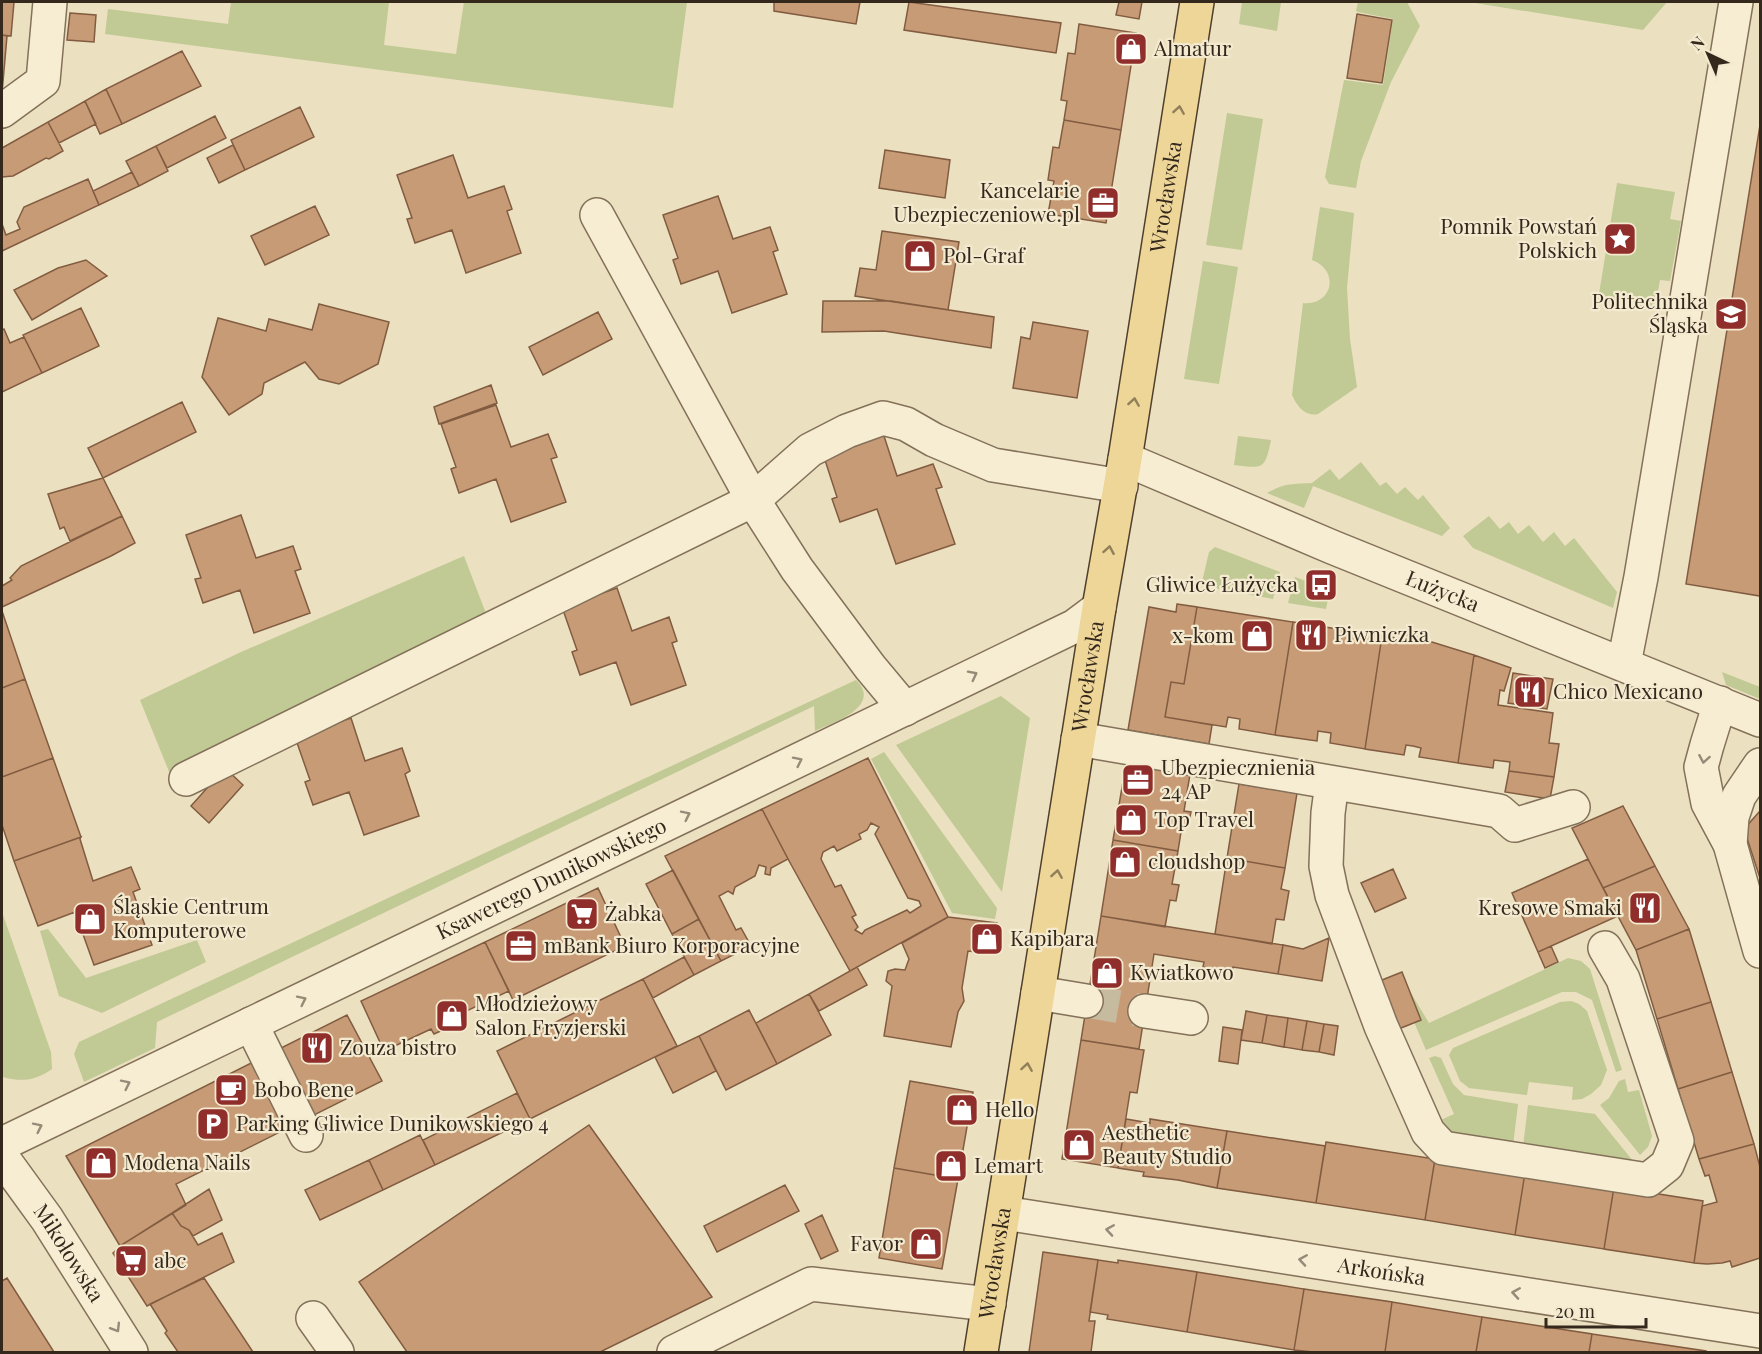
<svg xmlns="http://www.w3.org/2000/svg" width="1762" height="1354" viewBox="0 0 1762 1354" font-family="'Playfair Display',serif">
<rect width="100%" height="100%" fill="#ebe0c0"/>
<!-- green -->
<path fill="#c1c994" d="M231 2H389L384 45 456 54 464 2H687L673 108 105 34 108 9 228 24Z
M1242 2H1281L1277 31 1239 24Z
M1358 2H1407L1420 26 1391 82 1361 161 1356 188 1329 184 1325 177 1344 80 1383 85 1393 19 1358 12 1356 11Z
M1469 2H1667L1643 30Z
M1227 113 1263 119 1242 250 1206 245Z
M1617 183 1675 192 1670 219 1681 221 1670 281 1660 280 1655 308 1598 300Z
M1320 207 1354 213 1347 288 1350 339 1357 387 1318 414C1305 417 1297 406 1292 395L1303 303C1333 306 1340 270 1312 260Z
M1203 261 1238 267 1219 384 1184 379Z
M1238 436 1271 440C1265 469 1264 469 1234 465Z
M1361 462 1380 486 1386 482 1397 494 1405 487 1418 500 1423 495 1450 528 1442 536 1313 486 1304 508 1267 493C1285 483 1292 484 1312 483L1330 469 1339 480Z
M1489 516 1500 529 1509 522 1518 534 1529 525 1543 542 1554 532 1565 546 1574 538 1617 592 1613 608 1473 548 1463 536Z
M1215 547 1280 572 1273 599 1201 586 1209 552Z
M464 556 490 624 170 774 140 700 241 652Z
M1295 577 1330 590 1326 609 1288 603Z
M1722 672 1760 687V699L1726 685Z
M856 680C858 682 861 685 862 688 873 710 830 724 815 731L814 706 157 1022 155 1048 84 1082 74 1054 79 1042Z
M1001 696 1030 718 1002 892 896 745Z
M884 752 997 908 995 919 952 913 871 759Z
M2 912 51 1052 52 1069C35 1081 22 1082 2 1077Z
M48 929 86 978 197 940 206 962 102 1013 59 996 40 931Z
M1568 958 1581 961 1590 969 1622 1070 1616 1072 1592 1000 1576 992H1562L1426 1050 1414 1022 1421 1020 1409 990 1429 1023 1535 974Z
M1571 1001 1579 1004 1587 1011 1607 1070 1601 1085 1591 1094 1582 1099 1572 1100 1573 1087 1529 1082 1527 1095 1469 1088 1460 1081 1449 1055 1453 1048 1560 1002Z
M1435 1056 1441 1058 1453 1084 1464 1095 1518 1104 1513 1146 1442 1134 1432 1124 1454 1114 1429 1058Z
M1625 1079 1628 1092 1639 1090 1652 1136 1648 1147 1640 1155 1600 1105 1609 1098 1619 1081Z
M1528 1105 1595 1114 1633 1161 1523 1147Z"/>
<!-- building -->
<path fill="#c89b77" stroke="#815c40" stroke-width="1.5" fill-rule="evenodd" d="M2 2H14L11 36 2 35Z
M774 2H860L856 24 774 11Z
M909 2 1061 23 1056 53 904 30Z
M1119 2H1142L1139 19 1116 15Z
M70 13 96 15 94 42 67 40Z
M1357 14 1392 20 1382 83 1347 78Z
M1079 24 1136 33 1121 130 1064 120 1067 101 1061 100 1068 53 1075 54Z
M2 35 7 36 2 93Z
M182 51 201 86 122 124 106 89Z
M106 89 122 124 100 134 85 101Z
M85 101 96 124 59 143 48 122Z
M300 107 314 137 245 170 231 140Z
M215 116 226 138 167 168 156 146Z
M1064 120 1121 130 1106 223 1048 214 1054 181 1048 180 1053 147 1059 148Z
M48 122 63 151 49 159 46 158 13 176 2 177V148Z
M1760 125V596L1686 584Z
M233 145 245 170 219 183 207 158Z
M156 146 168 171 139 186 126 161Z
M885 150 950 160 945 198 879 188Z
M453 155 468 198 504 186 512 209 507 211 521 253 466 273 452 230 415 243 407 219 412 218 397 175Z
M132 172 139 186 99 205 93 191Z
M88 179 99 205 2 251V224L6 235 20 229 17 222 24 207Z
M718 196 733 239 770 227 778 250 773 252 787 294 732 313 718 271 681 284 673 260 678 258 663 215Z
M315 206 329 235 265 265 251 236Z
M882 231 959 242 948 310 855 296 860 268 876 270Z
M86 260 107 276 32 320 14 290 58 268Z
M823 301H891L994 317 991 348 884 331 822 332Z
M319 304 389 322 378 364 339 384 319 379 305 362 264 383 262 394 229 415 202 377 218 318 266 331 269 319 312 330Z
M81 308 99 346 42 373 23 335Z
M598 312 612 339 543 375 529 347Z
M1033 322 1088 331 1077 398 1013 388 1021 337 1030 339Z
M4 329 10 343 24 337 42 373 2 392V330Z
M491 385 497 403 439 424 434 407Z
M182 402 196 432 103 478 88 448Z
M496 405 511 447 548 434 557 457 551 459 566 502 511 522 496 479 459 493 451 469 456 467 441 424Z
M883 433 897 476 933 464 942 487 936 489 955 544 896 564 877 509 840 522 832 499 837 497 823 454Z
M103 478 122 516 70 541 64 527 60 529 48 494Z
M241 515 256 558 293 546 301 569 295 571 310 613 254 633 240 590 203 603 195 579 201 578 186 535Z
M122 516 135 543 111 556 2 607V586L12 580 10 578 21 566Z
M617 588 632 631 669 617 677 641 672 643 686 685 631 705 616 662 580 675 572 652 577 650 562 607Z
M1177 604 1197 607 1184 684 1171 682 1165 717 1212 725 1209 744 1128 730 1149 607 1176 612Z
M1197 607 1293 622 1275 735 1239 729 1240 719 1228 717 1226 727 1165 717 1171 682 1184 684Z
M2 611 25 679 2 688Z
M1293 622 1382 636 1365 749 1330 743 1331 733 1318 731 1317 741 1275 735Z
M1406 634 1474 655 1458 763 1419 757 1421 748 1413 746 1406 745 1404 755 1365 749 1382 636 1405 639Z
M1474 655 1511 668 1504 691 1500 690 1498 705 1553 713 1549 743 1559 744 1554 777 1509 771 1510 762 1494 760 1493 768 1458 763Z
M1513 673 1553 679 1547 709 1508 703Z
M25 679 53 758 2 777V688Z
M351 718 365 761 402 748 410 771 405 774 419 816 364 835 349 792 313 805 305 782 310 780 295 737Z
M53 758 81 837 14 861 2 825V777Z
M868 758 948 917 850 971 788 859 762 809ZM871 823 879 827 875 834 908 898 919 901 921 906 910 913 907 910 865 930 862 934 855 930 858 927 852 917 856 915 841 885 835 887 821 859 823 852 834 846 837 851 861 839 859 834 867 830Z
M1126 764 1190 774 1184 811 1191 812 1188 826H1182L1178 851 1113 840Z
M225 768 243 785 209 823 191 806Z
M1509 771 1554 777 1550 799 1505 792Z
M1239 784 1297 793 1285 868 1227 858Z
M1623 806 1655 866 1603 888 1572 828Z
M762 809 788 859 771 868 770 875 765 874 766 867 759 865 755 876 735 887 733 894 728 891 719 896 736 930 741 928 751 946 721 961 665 856Z
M1760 811V878L1744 829Z
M81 837 80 839 93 881 131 867 140 889 133 892 152 945 94 965 75 912 38 926 14 861Z
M1113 840 1178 851 1172 884 1179 885 1176 901 1170 900 1165 927 1101 916Z
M1227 858 1285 868 1281 889 1289 891 1284 920 1276 919 1272 944 1215 934Z
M1588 859 1618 916 1538 952 1512 893Z
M1655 866 1689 929 1636 950 1603 888Z
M1393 869 1406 898 1375 912 1361 883Z
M673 870 699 919 672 934 646 884Z
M598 888 625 946 513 1000 485 942Z
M1101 916 1283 945 1278 974 1233 967 1232 972 1203 967 1204 962 1154 954 1139 1049 1081 1040Z
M948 917 997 923 993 954 968 951 962 988 964 1001 958 1012 951 1047 884 1036 892 986 886 981 888 971 895 969 905 970 909 959 902 943Z
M699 919 721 961 694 975 672 934Z
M1689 929 1711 1002 1657 1019 1636 950Z
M1329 938 1322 981 1278 974 1283 945 1303 949Z
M485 942 509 991 462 1013 465 1020 434 1034 431 1029 384 1051 361 1001Z
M1551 946 1558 962 1545 968 1538 952Z
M684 957 694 975 653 998 643 979Z
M857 967 867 985 819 1011 809 994Z
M1402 972 1421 1020 1396 1030 1377 982Z
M643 979 677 1046 530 1119 497 1051Z
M809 994 831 1035 777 1064 756 1023Z
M1711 1002 1732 1072 1678 1089 1657 1019Z
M749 1010 777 1064 726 1090 699 1036Z
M1246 1011 1267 1015 1262 1043 1241 1040Z
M347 1015 382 1081 176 1184 186 1205 120 1246 66 1156Z
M1267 1015 1288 1018 1284 1047 1262 1043Z
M1288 1018 1307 1021 1302 1050 1284 1047Z
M1307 1021 1324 1024 1319 1052 1302 1050Z
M1324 1024 1338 1026 1334 1055 1319 1052Z
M1223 1027 1242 1030 1238 1064 1219 1061Z
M699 1036 716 1071 673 1093 655 1057Z
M1081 1040 1144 1050 1137 1093 1130 1092 1118 1168 1062 1159Z
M1732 1072 1754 1144 1699 1159 1678 1089Z
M910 1081 973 1092 958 1179 894 1168Z
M517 1093 530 1119 435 1165 423 1140Z
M1126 1119 1150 1123V1119L1227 1131 1217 1188 1178 1180 1143 1176 1144 1172 1118 1168Z
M589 1125 712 1297 602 1351 603 1352H407L359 1282Z
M1227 1131 1325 1146 1316 1203 1217 1188Z
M420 1135 435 1165 383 1190 369 1160Z
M1326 1142 1435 1159 1425 1220 1316 1203Z
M1754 1144 1760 1167V1258L1732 1267 1730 1261 1722 1263 1707 1264 1694 1263 1702 1206 1717 1202 1709 1175 1705 1176 1699 1159Z
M1435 1159 1525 1173 1515 1235 1425 1220Z
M369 1160 383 1190 320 1220 305 1190Z
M894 1168 958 1179 942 1269 879 1258Z
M1525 1173 1614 1187 1604 1249 1515 1235Z
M785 1185 799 1211 717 1252 704 1226Z
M1614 1187 1703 1201 1694 1263 1604 1249Z
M209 1189 222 1220 193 1236 189 1230 181 1226 172 1213Z
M172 1213 181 1226 189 1230 198 1245 222 1233 234 1262 147 1306 113 1253 120 1246Z
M822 1215 838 1251 821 1259 805 1224Z
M1043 1252 1098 1260 1089 1321H1095L1091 1352H1029Z
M1098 1260 1118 1263V1260L1197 1272 1187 1332 1107 1319 1108 1315 1090 1312Z
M1197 1272 1304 1289 1294 1350 1187 1332Z
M7 1278 54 1352H2V1281Z
M204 1278 253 1352H178L165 1333 167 1331 150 1304Z
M1304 1289 1392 1302 1385 1352H1313L1294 1350Z
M1392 1302 1482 1317 1476 1352H1385Z
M1482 1317 1592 1334 1589 1352H1476Z
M1592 1334 1706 1351V1352H1589Z"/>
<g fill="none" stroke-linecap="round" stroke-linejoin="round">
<!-- minor-tunnel -->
<path stroke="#c6bb9f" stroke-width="33" stroke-dasharray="33 16" stroke-linecap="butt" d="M1086 1001 1145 1011"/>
<!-- minor casing -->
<g stroke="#837159" stroke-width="36">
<g id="minor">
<path d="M2 111 43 81 50 2"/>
<path d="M597 215 753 500 797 569 870 667 905 709"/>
<path id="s1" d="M1125 459 1332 547 1760 720"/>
<path d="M1624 664 1641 577 1736 2"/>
<path d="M1720 703 1707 745 1701 767 1708 803 1730 844 1760 951"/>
<path d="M1078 739 1499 811 1515 825 1573 807"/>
<path d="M186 779 753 500 810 450 847 431 883 418 906 424 934 440 993 465 1121 486"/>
<path d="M1332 783 1328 813 1326 866 1332 895 1381 1026 1428 1132 1443 1148 1648 1180 1667 1165 1677 1141 1623 979 1605 948"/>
<path d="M1730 844 1732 817 1739 796 1760 765"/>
<path d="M1038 993 1086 1001"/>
<path d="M1145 1011 1191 1018"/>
<path d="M251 1024 306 1135"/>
<path id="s2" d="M2 1144 745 786 1075 626 1099 608"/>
<path id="s3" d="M2 1157 47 1219 131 1352"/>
<path id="s4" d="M1004 1213 1760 1331"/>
<path d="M313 1318 337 1352"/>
<path d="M674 1352 811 1284 989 1304"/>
</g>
</g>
<!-- major casing -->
<g stroke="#513f2d" stroke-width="36">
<g id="major">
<path id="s5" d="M981 1352 1099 608 1125 459 1197 2"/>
</g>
</g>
<!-- minor -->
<use href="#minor" stroke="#f7edd2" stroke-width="33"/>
<!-- major -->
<use href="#major" stroke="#eed698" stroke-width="33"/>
</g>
<!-- one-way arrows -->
<defs><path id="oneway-chevron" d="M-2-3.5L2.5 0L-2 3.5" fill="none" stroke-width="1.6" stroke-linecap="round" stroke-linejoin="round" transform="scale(1.5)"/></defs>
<g stroke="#917f5a">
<use href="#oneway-chevron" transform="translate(1179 110) rotate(-81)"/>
<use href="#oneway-chevron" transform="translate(1134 402) rotate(-81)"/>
<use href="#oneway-chevron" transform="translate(1109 550) rotate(-80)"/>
<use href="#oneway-chevron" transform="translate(1057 874) rotate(-81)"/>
<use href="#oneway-chevron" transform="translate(1027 1067) rotate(-81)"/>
</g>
<g stroke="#968a78">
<use href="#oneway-chevron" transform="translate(973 675) rotate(-27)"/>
<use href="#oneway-chevron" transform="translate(1704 759) rotate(100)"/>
<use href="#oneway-chevron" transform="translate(798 761) rotate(-26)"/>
<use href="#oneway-chevron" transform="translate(686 815) rotate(-26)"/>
<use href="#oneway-chevron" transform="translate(302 1000) rotate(-26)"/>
<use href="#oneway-chevron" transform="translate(126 1084) rotate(-26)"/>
<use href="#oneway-chevron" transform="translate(38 1127) rotate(-26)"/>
<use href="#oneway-chevron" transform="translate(1110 1230) rotate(-171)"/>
<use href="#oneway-chevron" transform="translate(1303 1260) rotate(-171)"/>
<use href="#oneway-chevron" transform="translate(1516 1293) rotate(-171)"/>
<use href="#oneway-chevron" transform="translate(116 1328) rotate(58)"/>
</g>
<!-- icons -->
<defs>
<g id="shop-square" transform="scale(1.725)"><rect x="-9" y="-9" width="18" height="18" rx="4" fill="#902e2b" stroke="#f3eacf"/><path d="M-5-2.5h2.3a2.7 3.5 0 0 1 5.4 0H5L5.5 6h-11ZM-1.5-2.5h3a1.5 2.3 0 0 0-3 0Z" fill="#fff"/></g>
<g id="office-square" transform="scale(1.725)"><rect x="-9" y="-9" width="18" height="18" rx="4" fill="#902e2b" stroke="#f3eacf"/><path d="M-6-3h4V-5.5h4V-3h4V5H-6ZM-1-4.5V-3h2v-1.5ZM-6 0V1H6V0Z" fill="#fff"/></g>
<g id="sight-square" transform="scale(1.725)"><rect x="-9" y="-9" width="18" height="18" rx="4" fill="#902e2b" stroke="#f3eacf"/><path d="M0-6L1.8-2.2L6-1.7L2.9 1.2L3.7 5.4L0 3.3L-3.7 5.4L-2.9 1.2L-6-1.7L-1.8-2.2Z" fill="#fff"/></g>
<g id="university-square" transform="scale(1.725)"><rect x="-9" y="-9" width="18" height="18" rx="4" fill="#902e2b" stroke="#f3eacf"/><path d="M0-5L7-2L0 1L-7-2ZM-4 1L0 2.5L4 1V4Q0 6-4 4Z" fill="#fff"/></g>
<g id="bus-square" transform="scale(1.725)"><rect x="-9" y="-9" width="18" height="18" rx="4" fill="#902e2b" stroke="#f3eacf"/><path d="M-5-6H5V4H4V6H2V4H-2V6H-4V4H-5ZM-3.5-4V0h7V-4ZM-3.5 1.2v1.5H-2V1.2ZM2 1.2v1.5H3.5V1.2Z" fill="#fff"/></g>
<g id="restaurant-square" transform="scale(1.725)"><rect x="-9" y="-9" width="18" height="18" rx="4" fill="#902e2b" stroke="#f3eacf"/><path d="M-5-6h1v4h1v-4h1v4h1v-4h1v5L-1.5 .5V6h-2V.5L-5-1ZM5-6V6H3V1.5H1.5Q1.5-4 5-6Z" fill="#fff"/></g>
<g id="supermarket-square" transform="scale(1.725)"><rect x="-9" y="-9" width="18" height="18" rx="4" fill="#902e2b" stroke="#f3eacf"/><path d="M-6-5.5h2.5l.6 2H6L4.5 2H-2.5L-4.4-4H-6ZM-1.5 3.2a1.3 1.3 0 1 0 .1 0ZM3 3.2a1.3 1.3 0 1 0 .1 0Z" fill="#fff"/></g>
<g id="cafe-square" transform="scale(1.725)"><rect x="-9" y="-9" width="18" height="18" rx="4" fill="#902e2b" stroke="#f3eacf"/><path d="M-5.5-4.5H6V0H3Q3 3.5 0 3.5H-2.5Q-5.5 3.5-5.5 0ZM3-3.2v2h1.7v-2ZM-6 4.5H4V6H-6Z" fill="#fff"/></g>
<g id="parking-square" transform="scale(1.725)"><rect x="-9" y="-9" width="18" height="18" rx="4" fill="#902e2b" stroke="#f3eacf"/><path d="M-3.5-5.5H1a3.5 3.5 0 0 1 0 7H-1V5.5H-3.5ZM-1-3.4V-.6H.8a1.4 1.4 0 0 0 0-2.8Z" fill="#fff"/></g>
</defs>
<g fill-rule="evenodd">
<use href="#shop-square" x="1131" y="49"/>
<use href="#office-square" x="1103" y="203"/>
<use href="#sight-square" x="1620" y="239"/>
<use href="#shop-square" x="920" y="256"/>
<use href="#university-square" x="1731" y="314"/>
<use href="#bus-square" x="1321" y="585"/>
<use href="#restaurant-square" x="1311" y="635"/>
<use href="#shop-square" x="1257" y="636"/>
<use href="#restaurant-square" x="1530" y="692"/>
<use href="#office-square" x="1138" y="780"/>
<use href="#shop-square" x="1131" y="820"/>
<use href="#shop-square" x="1125" y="862"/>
<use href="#restaurant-square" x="1645" y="908"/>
<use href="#supermarket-square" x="582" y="914"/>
<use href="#shop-square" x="90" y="919"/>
<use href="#shop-square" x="987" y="939"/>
<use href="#office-square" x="521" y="946"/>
<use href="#shop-square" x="1107" y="973"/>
<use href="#shop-square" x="452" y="1016"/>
<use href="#restaurant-square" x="317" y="1048"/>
<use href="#cafe-square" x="231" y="1090"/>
<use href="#shop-square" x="962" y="1110"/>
<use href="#parking-square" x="213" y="1124"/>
<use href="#shop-square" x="1079" y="1145"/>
<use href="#shop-square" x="101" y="1163"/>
<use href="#shop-square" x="951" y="1166"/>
<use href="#shop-square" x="926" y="1244"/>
<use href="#supermarket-square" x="131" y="1261"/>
</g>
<g text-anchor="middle" stroke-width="4.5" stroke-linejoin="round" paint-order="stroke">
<!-- poi labels -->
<g font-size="21" fill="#34281d" stroke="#f3eacf" text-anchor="start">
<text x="1154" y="56">Almatur</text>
<text x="1080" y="198" text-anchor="end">Kancelarie<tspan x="1080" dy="24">Ubezpieczeniowe.pl</tspan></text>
<text x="1597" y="234" text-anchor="end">Pomnik Powstań<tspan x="1597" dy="24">Polskich</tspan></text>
<text x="943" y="263">Pol-Graf</text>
<text x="1708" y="309" text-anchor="end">Politechnika<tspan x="1708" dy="24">Śląska</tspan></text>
<text x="1298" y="592" text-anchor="end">Gliwice Łużycka</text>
<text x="1334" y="642">Piwniczka</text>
<text x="1234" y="643" text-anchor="end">x-kom</text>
<text x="1553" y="699">Chico Mexicano</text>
<text x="1161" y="775">Ubezpiecznienia<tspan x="1161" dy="24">24 AP</tspan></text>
<text x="1154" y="827">Top Travel</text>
<text x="1148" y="869">cloudshop</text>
<text x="113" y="914">Śląskie Centrum<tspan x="113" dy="24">Komputerowe</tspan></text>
<text x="1622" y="915" text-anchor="end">Kresowe Smaki</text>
<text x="605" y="921">Żabka</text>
<text x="1010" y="946">Kapibara</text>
<text x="544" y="953">mBank Biuro Korporacyjne</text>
<text x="1130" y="980">Kwiatkowo</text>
<text x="475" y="1011">Młodzieżowy<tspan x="475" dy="24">Salon Fryzjerski</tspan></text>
<text x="340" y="1055">Zouza bistro</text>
<text x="254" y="1097">Bobo Bene</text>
<text x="985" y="1117">Hello</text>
<text x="236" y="1131">Parking Gliwice Dunikowskiego 4</text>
<text x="1102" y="1140">Aesthetic<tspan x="1102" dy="24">Beauty Studio</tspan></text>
<text x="124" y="1170">Modena Nails</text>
<text x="974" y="1173">Lemart</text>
<text x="903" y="1251" text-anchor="end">Favor</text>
<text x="154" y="1268">abc</text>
</g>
<!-- street labels -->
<g font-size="21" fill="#34281d" stroke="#f3eacf">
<text dy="7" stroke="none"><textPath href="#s5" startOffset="1170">Wrocławska</textPath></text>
<text dy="7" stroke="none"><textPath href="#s1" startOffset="344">Łużycka</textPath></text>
<text dy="7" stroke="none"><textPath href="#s5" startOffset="684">Wrocławska</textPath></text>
<text dy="7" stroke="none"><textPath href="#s2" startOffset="610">Ksawerego Dunikowskiego</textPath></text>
<text dy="7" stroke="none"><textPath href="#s3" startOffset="117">Mikołowska</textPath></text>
<text dy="7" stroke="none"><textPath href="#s5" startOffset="90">Wrocławska</textPath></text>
<text dy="7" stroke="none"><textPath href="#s4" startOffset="382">Arkońska</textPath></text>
</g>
</g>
<!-- border -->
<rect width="1762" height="1354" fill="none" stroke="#34281d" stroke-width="6"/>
<!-- north arrow -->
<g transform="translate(1708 54) rotate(316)" stroke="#f3eacf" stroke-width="4.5" paint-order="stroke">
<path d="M0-4.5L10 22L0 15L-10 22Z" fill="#34281d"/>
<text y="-9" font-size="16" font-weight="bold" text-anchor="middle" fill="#34281d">N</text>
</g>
<!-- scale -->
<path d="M1546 1318v9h100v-9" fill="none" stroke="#34281d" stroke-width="3"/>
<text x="1555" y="1318" font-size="18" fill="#34281d" stroke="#f3eacf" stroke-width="4.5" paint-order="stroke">20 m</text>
</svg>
